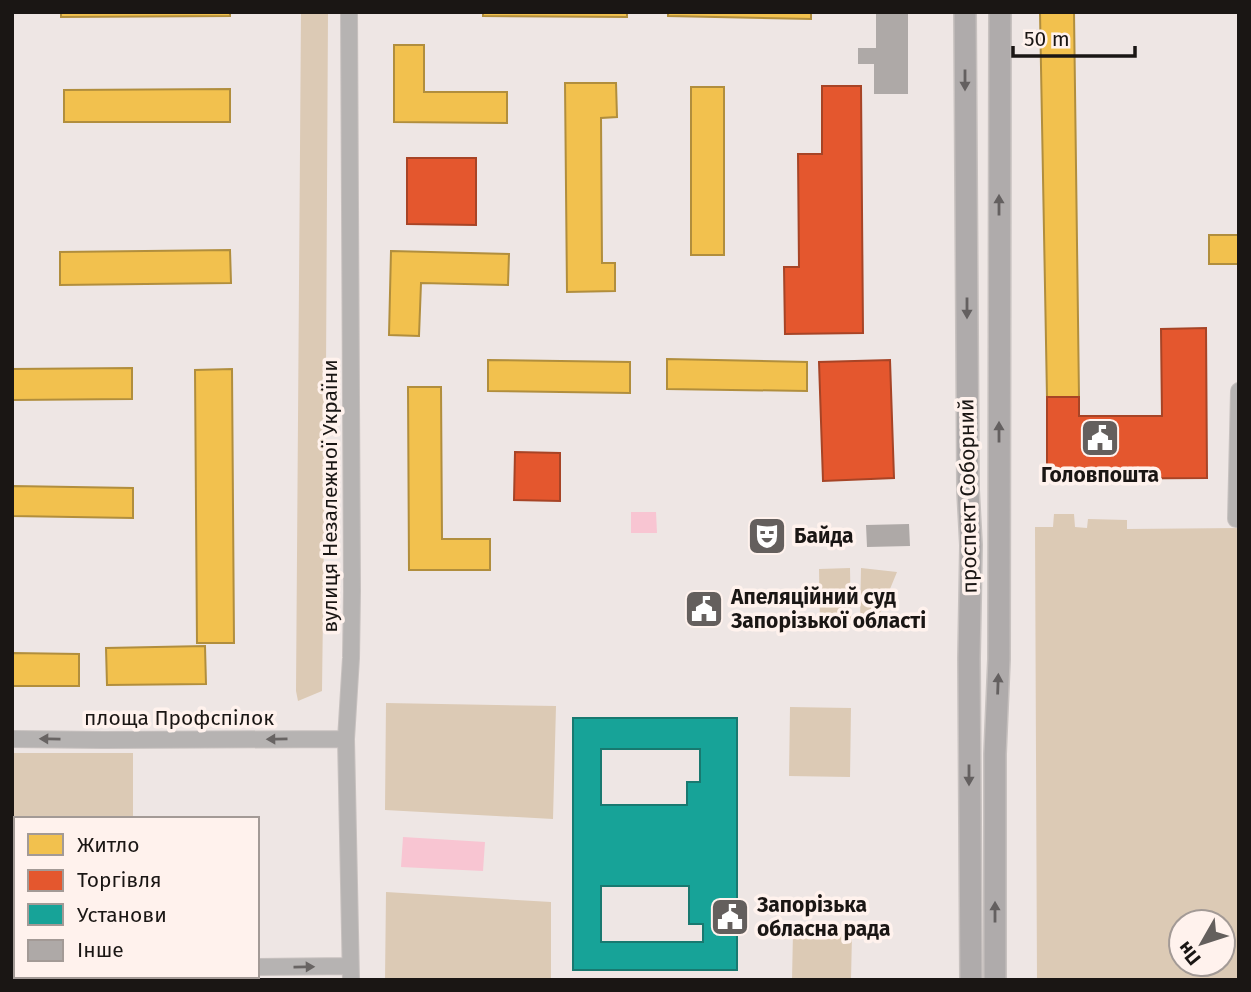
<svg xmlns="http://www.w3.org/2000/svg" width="1251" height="992" viewBox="0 0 1251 992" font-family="'Fira Sans',sans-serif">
<rect width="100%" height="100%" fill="#eee6e4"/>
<!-- green -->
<path fill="#dccab5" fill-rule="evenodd" d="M301 12H328L326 372 322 691 298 701 296 691Z
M1054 514H1074L1075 527 1087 528 1088 519 1127 520V529L1239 528V980H1037L1035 527H1053ZM1181 922H1223V964H1181Z
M850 568 851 625 820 626 819 569Z
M861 568 897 572 876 623 860 624Z
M386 703 556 706 553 819 385 810Z
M790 707 851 708 850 777 789 776Z
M12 753H133V819H16V938H12Z
M386 892 551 902V980H385Z
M793 932 852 934 851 980H792Z"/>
<!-- water -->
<path fill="#f8c5d2" d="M631 512H656L657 533H631Z
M403 837 485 842 483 871 401 867Z"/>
<!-- homes -->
<path fill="#f2c14e" stroke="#b18e3d" stroke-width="2" d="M61 12H230V16L61 17Z
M483 12H627V17L483 16Z
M668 12H811V19L668 16Z
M1040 12H1074L1079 397H1047Z
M394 45H424V92H507V123L394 122Z
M565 83H616L617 117 601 118 602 263H615V291L567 292Z
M691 87H724V255H691Z
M230 89V122H64V90Z
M1209 235H1239V264H1209Z
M230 250 231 283 60 285V252Z
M391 251 509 254 508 285 421 283 419 336 389 335Z
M667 359 807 362V391L667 389Z
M488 360 630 362V393L488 391Z
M132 368V399L12 400V369Z
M232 369 234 643H197L195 370Z
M408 387H441L442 539H490V570H409Z
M12 486 133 488V518L12 516Z
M205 646 206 684 107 685 106 648Z
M12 653 79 654V686H12Z"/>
<!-- shops -->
<path fill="#e4572e" stroke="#a74426" stroke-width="2" d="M822 86H861L863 333 785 334 784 267H799L798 154H822Z
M407 158H476V225L407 224Z
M1206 328 1207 478 1047 479V397H1079V416H1162L1161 329Z
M890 360 894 478 823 481 819 362Z
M515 452 560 453V501L514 500Z"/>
<!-- public -->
<path fill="#17a398" stroke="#187970" stroke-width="2" fill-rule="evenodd" d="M573 718H737V970H573ZM601 749H700V782H687V805H601ZM601 886H689V924H703V942H601Z"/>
<!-- building -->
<path fill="#aea9a7" d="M876 12H908V94H874V64H858V48H876Z
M909 524 910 546 867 547 866 525Z"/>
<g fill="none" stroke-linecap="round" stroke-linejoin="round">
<!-- minor casing -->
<g stroke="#c7c1bf" stroke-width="18">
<path id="minor" d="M349 12 352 591 351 658 346 739 351 980
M1239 391 1236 519H1239
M12 739 103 740 346 739
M12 964H16
M257 967 350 966"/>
</g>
<!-- major casing -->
<g stroke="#c7c1bf" stroke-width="24">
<path id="major" d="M965 12 968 490 971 545 969 658 971 980
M995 980V754L999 659 1000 12"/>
</g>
<!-- minor -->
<use href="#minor" stroke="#b6b3b2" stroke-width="16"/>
<!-- major -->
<use href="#major" stroke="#afabab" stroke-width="21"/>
</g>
<!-- one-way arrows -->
<defs><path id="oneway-solid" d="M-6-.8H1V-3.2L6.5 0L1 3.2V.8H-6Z" transform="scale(1.75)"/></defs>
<g fill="#646060">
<use href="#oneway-solid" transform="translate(965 80) rotate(90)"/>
<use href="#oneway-solid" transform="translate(999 205) rotate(-90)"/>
<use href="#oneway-solid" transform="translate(967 308) rotate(90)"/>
<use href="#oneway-solid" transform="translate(999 432) rotate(-90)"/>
<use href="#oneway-solid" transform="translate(998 684) rotate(-88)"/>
<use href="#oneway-solid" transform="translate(969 775) rotate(90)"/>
<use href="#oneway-solid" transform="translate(995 912) rotate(-90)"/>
</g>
<g fill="#686463">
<use href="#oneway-solid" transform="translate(50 739) rotate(-179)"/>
<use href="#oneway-solid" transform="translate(277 739) rotate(179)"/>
<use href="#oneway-solid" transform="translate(304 967) rotate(-1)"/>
</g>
<!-- icons -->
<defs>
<g id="civic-square" transform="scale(2.0125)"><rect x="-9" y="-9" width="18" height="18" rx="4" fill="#645f5d" stroke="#fff2ed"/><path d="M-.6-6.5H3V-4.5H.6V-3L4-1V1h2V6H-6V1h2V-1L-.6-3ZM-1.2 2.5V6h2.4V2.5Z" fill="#fff"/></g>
<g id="theatre-square" transform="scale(2.0125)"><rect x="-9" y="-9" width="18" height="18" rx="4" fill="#645f5d" stroke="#fff2ed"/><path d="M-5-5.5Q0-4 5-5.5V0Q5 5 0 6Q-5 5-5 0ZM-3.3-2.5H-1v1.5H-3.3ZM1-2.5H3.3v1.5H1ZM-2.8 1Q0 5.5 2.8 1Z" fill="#fff"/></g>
</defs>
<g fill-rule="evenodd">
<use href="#civic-square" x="1100" y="438"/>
<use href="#theatre-square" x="767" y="536"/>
<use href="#civic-square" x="704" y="609"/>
<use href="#civic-square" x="730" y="917"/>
</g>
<g text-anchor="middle" stroke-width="7" stroke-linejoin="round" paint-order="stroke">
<!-- poi labels -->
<g font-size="21" font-weight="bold" fill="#1a1614" stroke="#fff2ed" text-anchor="start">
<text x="1100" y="482" text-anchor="middle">Головпошта</text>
<text x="794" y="543">Байда</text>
<text x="731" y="604">Апеляційний суд<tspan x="731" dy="24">Запорізької області</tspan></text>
<text x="757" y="912">Запорізька<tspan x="757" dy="24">обласна рада</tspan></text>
</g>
<!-- street labels -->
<g font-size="21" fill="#1a1614" stroke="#fff2ed">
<text transform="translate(330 496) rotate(-90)" y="7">вулиця Незалежної України</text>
<text transform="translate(968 496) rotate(-91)" y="7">проспект Соборний</text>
<text x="179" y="725">площа Профспілок</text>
</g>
</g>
<!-- border -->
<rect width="1251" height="992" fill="none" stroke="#1a1614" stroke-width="28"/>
<!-- legend -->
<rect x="14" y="817" width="245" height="161" fill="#fff2ed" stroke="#a39a96" stroke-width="2"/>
<rect x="28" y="834" width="35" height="21" fill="#f2c14e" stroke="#a39a96" stroke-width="2"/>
<text x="77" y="852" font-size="21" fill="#1a1614">Житло</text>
<rect x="28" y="870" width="35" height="21" fill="#e4572e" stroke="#a39a96" stroke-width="2"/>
<text x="77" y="887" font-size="21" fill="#1a1614">Торгівля</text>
<rect x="28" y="904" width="35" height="21" fill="#17a398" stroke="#a39a96" stroke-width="2"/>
<text x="77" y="922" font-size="21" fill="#1a1614">Установи</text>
<rect x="28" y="940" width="35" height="21" fill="#aea9a7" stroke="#a39a96" stroke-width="2"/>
<text x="77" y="957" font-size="21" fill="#1a1614">Інше</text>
<!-- north arrow -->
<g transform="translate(1202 943) rotate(231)"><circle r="33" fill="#fff2ed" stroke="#a39a96" stroke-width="2"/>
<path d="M0-5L12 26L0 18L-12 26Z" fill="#645f5d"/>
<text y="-10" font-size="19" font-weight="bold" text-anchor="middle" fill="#1a1614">Пн</text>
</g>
<!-- scale -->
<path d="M1013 46v10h122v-10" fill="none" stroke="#1a1614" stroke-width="3.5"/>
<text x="1024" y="46" font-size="21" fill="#1a1614" stroke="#fff2ed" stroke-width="5" paint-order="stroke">50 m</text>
</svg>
